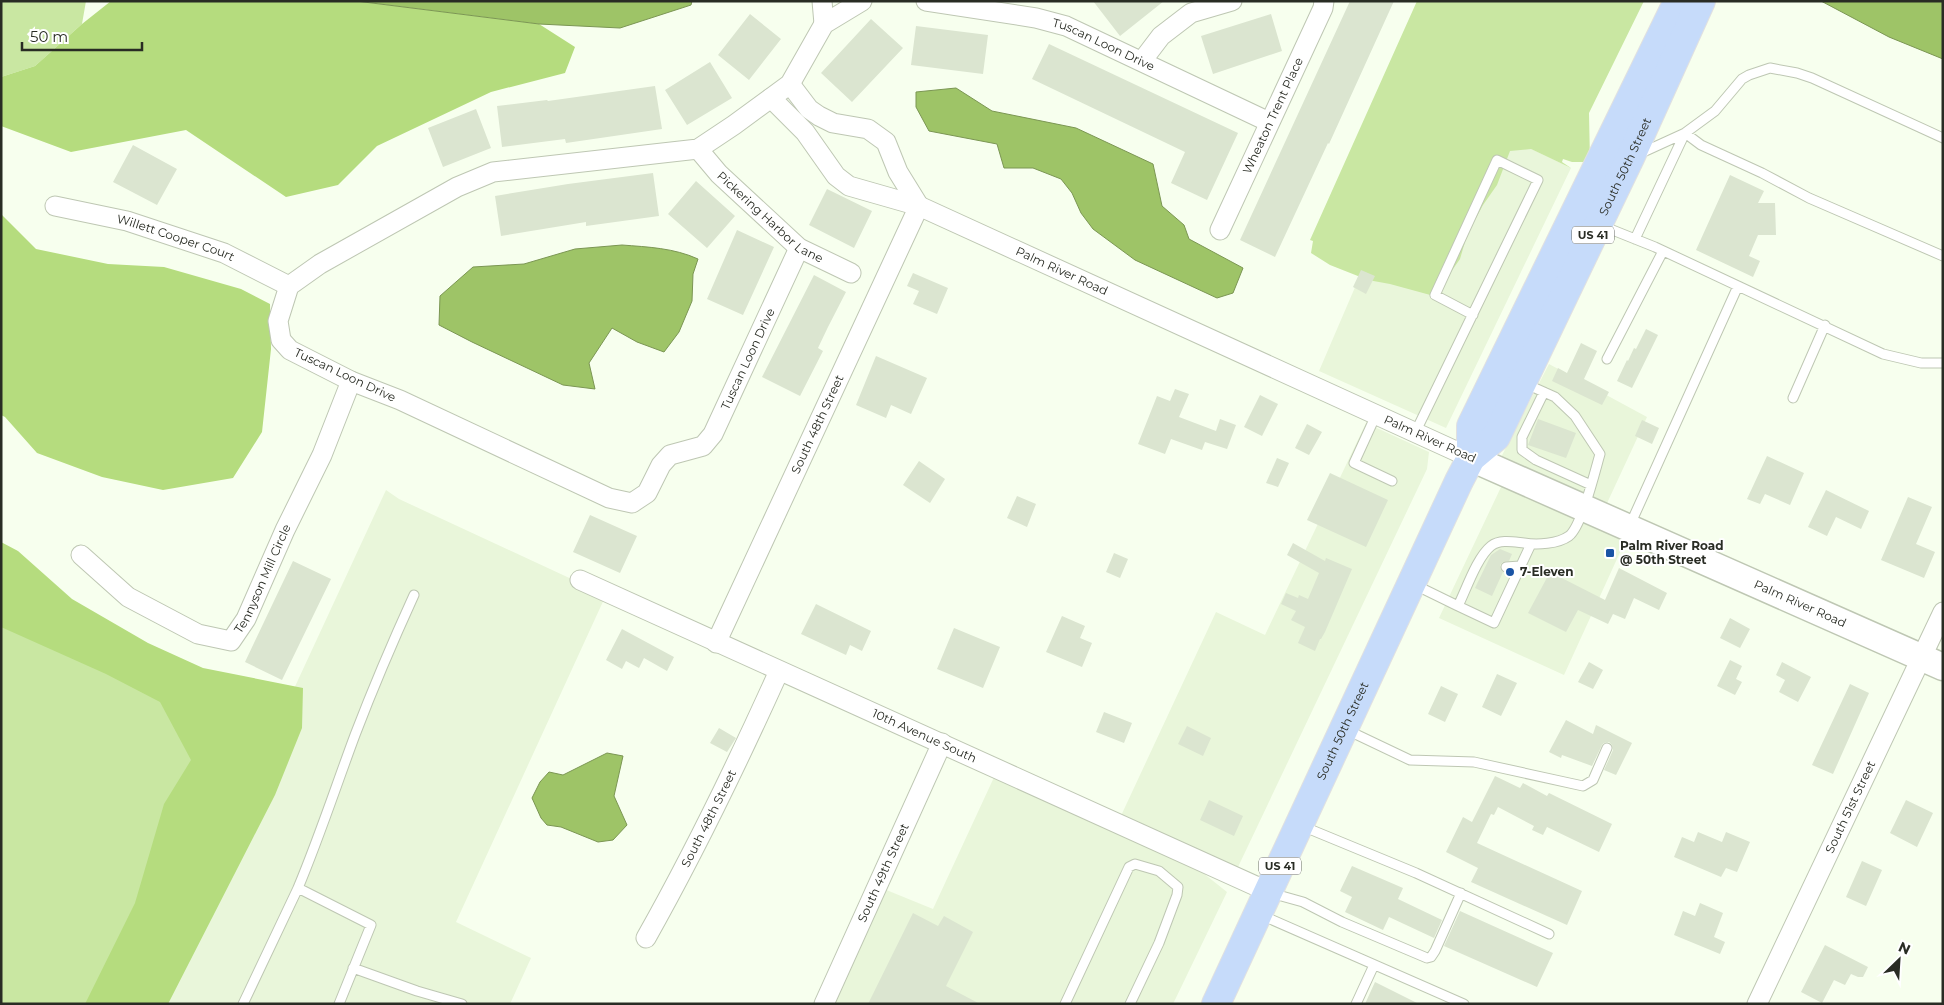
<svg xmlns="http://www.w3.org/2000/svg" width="1944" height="1005" viewBox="0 0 1944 1005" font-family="Montserrat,sans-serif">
<rect width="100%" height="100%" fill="#f7ffee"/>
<!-- built -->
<path fill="#e9f6da" d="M1504 136 1571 168 1446 428 1319 371 1365 264Z
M1549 364 1647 417 1602 514 1496 467Z
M1366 423 1429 452 1427 469 1238 867 1206 858 1119 820 1216 612 1265 635Z
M1502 485 1627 537 1564 675 1439 618Z
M386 490 399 499 606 595 456 922 531 958 510 1004H148Z
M996 773 1198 869 1227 892 1173 1004H826L879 887 933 909Z"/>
<!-- green -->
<path fill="#c9e7a2" d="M1 1H86L82 24 35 66 1 77Z
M1417 1H1644L1589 113 1590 162H1572L1563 159 1562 162 1571 168 1531 149 1510 151 1497 185 1483 205 1467 235 1460 259 1434 296 1390 284 1368 280 1330 265 1311 253 1313 241 1310 240Z
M1 579 283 715 148 1004H1Z"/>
<!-- forest -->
<path fill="#b5dc7e" d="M111 1H356L539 24 575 47 565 73 491 92 377 146 338 185 286 197 186 130 71 152 1 126V77L35 66 82 24Z
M1 214 36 249 108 264 164 267 241 289 270 304 271 349 262 432 233 478 163 490 102 477 37 453 5 417 1 415Z
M1 542 18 551 72 599 148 643 203 668 303 688 302 728 275 795 168 1004H85L135 903 164 804 191 760 160 702 106 674 1 627Z"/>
<!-- water -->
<path fill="#9ec467" stroke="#7b9653" d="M356 1H692L691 5 620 28 539 24Z
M1821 1H1943V59L1889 37Z
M956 88 992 111 1076 128 1153 164 1162 206 1184 225 1189 239 1243 268 1233 293 1217 298 1135 260 1093 229 1081 213 1072 193 1061 179 1033 168H1004L997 144 929 131 916 107V92Z
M622 245C648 247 674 248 698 259L693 274 692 301 679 332 664 352 637 342 612 328 589 363 595 389 563 385 472 342 439 325 440 296 473 267 524 264 575 249Z
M607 753 623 756 614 796 627 825 613 840 598 842 561 827 547 825 541 818 532 798 540 782 549 772 563 775Z"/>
<!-- building -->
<path fill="#dbe5d0" d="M1093 1H1164L1120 36Z
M1350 1H1394L1329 144 1328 143 1275 257 1240 240Z
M750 14 781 39 749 80 718 55Z
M1271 14 1282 51 1213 74 1201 36Z
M871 19 903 48 852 102 821 73Z
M916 26 988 35 983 74 911 65Z
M1049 44 1238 133 1207 200 1171 183 1185 152 1032 79Z
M710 62 732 98 687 125 665 90Z
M655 86 662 129 566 143 565 139 502 147 497 106 547 100 548 101Z
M476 109 491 148 443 167 428 128Z
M133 145 177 169 157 205 113 182Z
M653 173 659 216 586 226V222L501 236 495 196 568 184Z
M1730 175 1764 191 1758 203H1775L1776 235H1758L1749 256 1760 261 1753 277 1696 250Z
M696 181 735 216 707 248 668 214Z
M827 189 872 211 854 248 809 225Z
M737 230 774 247 743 315 707 299Z
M1361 270 1375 276 1366 294 1353 287Z
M913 273 948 288 937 314 913 304 919 291 907 286Z
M814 275 846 292 828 327 818 348 823 351 800 396 762 377Z
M1646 329 1658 335 1632 388 1617 381 1627 360 1628 361 1634 348 1636 349Z
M1581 343 1597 351 1584 379 1609 392 1602 405 1552 381 1558 368 1567 373Z
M876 356 927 378 911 414 891 405 886 418 856 405Z
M1175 389 1189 394 1179 417 1216 431 1220 419 1236 425 1227 449 1205 442 1202 450 1171 439 1165 454 1138 444 1157 396 1170 401Z
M1260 395 1278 404 1262 436 1244 427Z
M1538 419 1576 433 1566 458 1528 445Z
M1642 420 1659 428 1652 444 1635 436Z
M1307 424 1322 432 1309 455 1295 448Z
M1767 456 1804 473 1790 505 1765 494 1760 504 1747 499Z
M1277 458 1289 463 1278 487 1266 483Z
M919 461 945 479 930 503 903 485Z
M1330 473 1388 500 1366 547 1307 520Z
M1826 490 1869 511 1861 529 1836 517 1827 536 1808 527Z
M1017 496 1036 504 1027 527 1007 518Z
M1908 497 1932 507 1916 544 1935 552 1924 578 1881 560Z
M590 515 637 536 620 573 573 552Z
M1293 543 1325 561 1326 558 1352 569 1325 632 1321 639H1320L1315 651 1298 643 1305 627 1291 620 1296 611 1281 604 1286 593 1298 598 1299 595 1308 599 1319 573 1287 555Z
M1500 549 1512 554 1509 561 1503 562 1500 565 1501 570 1503 572 1492 596 1475 588 1491 555Z
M1114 553 1128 559 1120 578 1106 572Z
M293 561 331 579 282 680 245 662Z
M1619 568 1667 593 1659 610 1634 598 1625 619 1613 614 1608 624 1578 610 1566 632 1528 613 1550 572 1605 600Z
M816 604 871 631 862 651 850 645 846 655 801 634Z
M1062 616 1085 626 1080 638 1092 643 1082 667 1046 652Z
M1730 618 1750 629 1740 648 1720 638Z
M954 628 1000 647 983 688 937 669Z
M622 629 674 657 667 671 644 658 639 668 626 661 622 669 606 660Z
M1730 660 1742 666 1736 679 1742 682 1735 695 1717 686Z
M1589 662 1603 670 1593 689 1578 682Z
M1782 662 1811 677 1798 702 1779 692 1785 680 1776 675Z
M1497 674 1517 683 1501 716 1482 707Z
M1850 684 1869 693 1833 774 1812 765Z
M1441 686 1458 694 1445 722 1428 714Z
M1104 712 1132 723 1124 743 1096 732Z
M1566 720 1593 734 1596 725 1632 743 1616 775 1604 770 1613 750 1612 745 1609 742 1604 743 1602 745 1592 766 1562 755 1561 758 1549 752Z
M1187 726 1211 738 1203 756 1178 744Z
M719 728 736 738 727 752 710 743Z
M1495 776 1520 788 1523 783 1547 796 1549 793 1612 824 1599 852 1547 827 1543 835 1532 830 1534 826 1498 807 1494 815 1491 814 1477 843 1582 891 1567 925 1471 882 1478 868 1446 852 1463 817 1472 822Z
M1209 800 1243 816 1234 836 1200 820Z
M1906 800 1933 813 1917 847 1890 833Z
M1698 832 1722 842 1726 832 1750 842 1737 872 1726 868 1721 877 1674 857 1682 837 1694 842Z
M1862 861 1882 870 1866 906 1846 897Z
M1352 866 1403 888 1398 899 1442 920 1434 938 1389 917 1383 930 1345 912 1352 897 1340 891Z
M1700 903 1723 913 1714 937 1725 942 1720 954 1674 935 1683 911 1695 916Z
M1460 911 1553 953 1537 987 1444 946Z
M913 913 938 926 944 916 973 932 946 986 980 1004H868Z
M1825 945 1868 967 1863 977H1858L1851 974 1845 985 1834 980 1822 1003 1801 992Z
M1375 982 1419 1004H1365Z"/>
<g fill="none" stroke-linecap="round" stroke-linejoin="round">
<!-- lane casing -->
<g stroke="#bec7b3" stroke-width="11">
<path id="lane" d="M1639 154 1685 133 1715 111 1742 79 1749 75 1770 68 1797 73 1812 78 1943 138
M1600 225 1655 247 1883 354 1921 363H1943
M1635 239 1685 133 1701 145 1762 173 1809 198 1943 256
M1607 359 1663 251
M1544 392 1522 437V450L1536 460 1591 485
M1793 398 1825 325
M1376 415 1354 463 1392 481
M1415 433 1538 180 1497 160 1435 295 1473 315
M1630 525 1738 286
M1506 567 1520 566
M1413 584 1458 606C1466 590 1477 557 1491 546 1500 539 1514 542 1524 543 1537 545 1558 544 1569 536 1582 526 1595 471 1600 454L1575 416 1555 397 1526 384
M1458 606 1494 623 1531 544
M1347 730 1410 760 1474 762 1583 786 1593 780 1607 748
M1302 826 1416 873 1549 934
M298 888C319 838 336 786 355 735 373 688 393 641 414 595
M1271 893 1303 902 1342 922 1427 958 1431 957 1435 951 1461 893
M1261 915 1464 1004
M353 968 417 991 462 1004
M243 1004 298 888 371 925 339 1004
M1065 1004 1129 867 1135 864 1159 871 1178 887 1177 895 1159 943 1130 1004
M1356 1004 1374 965"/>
</g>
<!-- street casing -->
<g stroke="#bec7b3" stroke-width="21">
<g id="street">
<path d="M822 1 824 24"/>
<path id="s1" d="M926 1 1036 18 1066 26 1269 122"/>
<path d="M1142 61 1161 36 1191 13 1232 1"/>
<path d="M790 84 809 109 819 116 833 123 868 129 886 142 898 172 919 206"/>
<path id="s2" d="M771 98 805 132 836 176 849 186 919 206 1471 458"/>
<path id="s3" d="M698 149 719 174 799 248 851 273"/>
<path id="s4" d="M55 206 127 221 224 253 289 286"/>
<path id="s5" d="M1220 230 1323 8 1324 1"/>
<path d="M799 248 713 434 703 446 670 455 661 465 647 493 632 503 609 498 400 400 351 381 290 350 281 340 278 321 289 286 320 264 457 187 493 172 698 149 734 125 790 84 824 24 862 1"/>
<path id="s6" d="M81 555 128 597 198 634 231 641 246 619 285 530 322 455 351 381"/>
<path id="s7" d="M580 580 1269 892"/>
<path id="s8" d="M716 643 919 206"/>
<path id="s9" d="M646 938C695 851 738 762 779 671"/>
<path id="s10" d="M824 1004 942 743"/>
<path id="s11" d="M1757 1004 1943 612"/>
</g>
</g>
<!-- secondary casing -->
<g stroke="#bec7b3" stroke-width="29">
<g id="secondary">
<path id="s12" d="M1471 458 1943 667"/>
</g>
</g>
<!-- primary casing -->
<g stroke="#e1e1e0" stroke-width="30">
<g id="primary">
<path d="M1471 458V426L1678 1"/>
<path id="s13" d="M1216 1004 1459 481 1471 458 1496 437 1630 158 1701 1"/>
</g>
</g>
<!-- lane -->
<use href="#lane" stroke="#fff" stroke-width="9"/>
<!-- street -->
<use href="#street" stroke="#fff" stroke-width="19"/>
<!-- secondary -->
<use href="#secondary" stroke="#fff" stroke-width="26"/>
<!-- primary -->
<use href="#primary" stroke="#c6dbfa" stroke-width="28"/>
</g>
<!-- markers -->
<g fill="#1a54a5" stroke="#fff" stroke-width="2">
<rect x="1605" y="548" width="10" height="10" rx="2.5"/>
<circle cx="1510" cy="572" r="5"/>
</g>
<g text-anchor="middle" stroke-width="4" stroke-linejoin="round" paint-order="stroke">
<!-- shield labels -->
<g fill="#fff" stroke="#696b66" stroke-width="1">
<rect x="1572" y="226.5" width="42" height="17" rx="4"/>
<rect x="1259" y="857.5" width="42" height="17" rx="4"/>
</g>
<g font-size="11" font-weight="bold" fill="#292c24">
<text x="1593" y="239">US 41</text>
<text x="1280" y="870">US 41</text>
</g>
<!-- street labels -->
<g font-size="12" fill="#292c24" stroke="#fff">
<text dy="4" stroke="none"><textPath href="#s1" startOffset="184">Tuscan Loon Drive</textPath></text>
<text dy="4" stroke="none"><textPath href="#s5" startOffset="126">Wheaton Trent Place</textPath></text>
<text dy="4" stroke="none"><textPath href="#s13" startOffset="935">South 50th Street</textPath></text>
<text dy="4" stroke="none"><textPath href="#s3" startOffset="100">Pickering Harbor Lane</textPath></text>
<text dy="4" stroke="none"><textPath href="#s4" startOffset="125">Willett Cooper Court</textPath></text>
<text dy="4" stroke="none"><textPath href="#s2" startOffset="348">Palm River Road</textPath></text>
<text transform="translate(748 359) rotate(-65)" y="4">Tuscan Loon Drive</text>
<text transform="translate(345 375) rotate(25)" y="4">Tuscan Loon Drive</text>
<text dy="4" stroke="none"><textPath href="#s8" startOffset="241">South 48th Street</textPath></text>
<text transform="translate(1430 439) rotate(24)" y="4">Palm River Road</text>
<text dy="4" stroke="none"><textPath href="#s6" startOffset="246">Tennyson Mill Circle</textPath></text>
<text dy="4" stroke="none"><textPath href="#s12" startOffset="360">Palm River Road</textPath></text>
<text dy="4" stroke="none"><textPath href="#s13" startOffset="301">South 50th Street</textPath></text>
<text dy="4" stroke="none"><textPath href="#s7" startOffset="378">10th Avenue South</textPath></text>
<text dy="4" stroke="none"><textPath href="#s11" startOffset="218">South 51st Street</textPath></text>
<text dy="4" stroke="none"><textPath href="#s9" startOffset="135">South 48th Street</textPath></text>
<text dy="4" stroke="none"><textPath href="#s10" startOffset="144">South 49th Street</textPath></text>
</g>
<!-- poi labels -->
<g font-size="12" font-weight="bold" fill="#292c24" stroke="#fff" text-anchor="start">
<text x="1620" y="550">Palm River Road<tspan x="1620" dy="14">@ 50th Street</tspan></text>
<text x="1520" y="576">7-Eleven</text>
</g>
</g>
<!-- border -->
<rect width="1944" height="1005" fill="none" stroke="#292c24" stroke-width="5"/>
<!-- north arrow -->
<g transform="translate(1899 960) rotate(25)" stroke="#ffffff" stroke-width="4" paint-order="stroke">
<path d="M0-4L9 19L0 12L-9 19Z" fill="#292c24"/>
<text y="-8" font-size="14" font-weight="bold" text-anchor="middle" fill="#292c24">N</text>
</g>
<!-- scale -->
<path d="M22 42v8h120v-8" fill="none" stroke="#292c24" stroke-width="2.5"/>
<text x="30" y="42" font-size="15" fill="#292c24" stroke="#ffffff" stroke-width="4" paint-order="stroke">50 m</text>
</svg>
